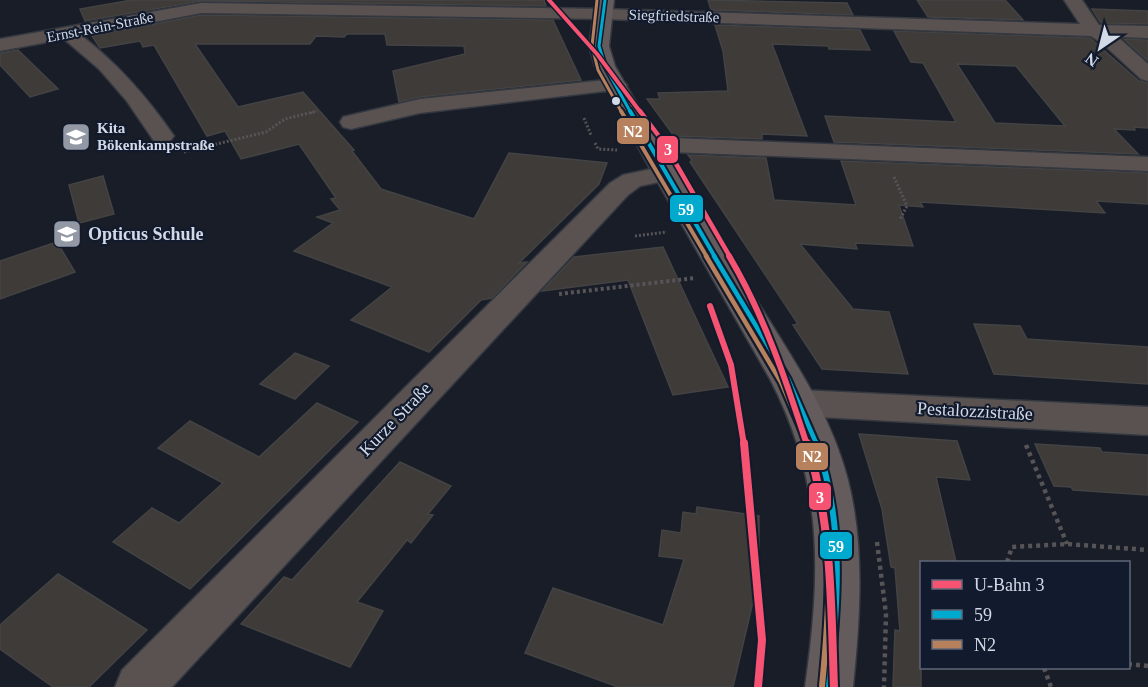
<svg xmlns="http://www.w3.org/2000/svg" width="1148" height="687" viewBox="0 0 1148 687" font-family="Georgia,serif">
<rect width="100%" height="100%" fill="#181d27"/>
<!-- building -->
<path fill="#3e3b39" stroke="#444344" stroke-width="1.5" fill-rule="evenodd" d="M132 0H544L546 6 201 1 85 21 80 9Z
M708 0 847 3 853 15 711 10Z
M917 0H1005L1023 20 928 17Z
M1092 9 1148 11V24L1101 23Z
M201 15 553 20 581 80 420 97 399 102 393 71 465 54 464 46 387 45 385 34H347L344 37 316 36 310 44H195L238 107 303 92 354 150 352 151 381 189 474 219 509 153 607 163 599 184 519 263 527 262 492 298 481 300 429 352 351 320 392 287 294 251 333 223 317 217 340 210 331 199 336 198 299 144 241 159 225 131 207 136 154 45 143 47 140 41 100 48 92 36Z
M715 25 860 30 870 50 829 49 828 46 772 44 807 136 762 134V139L674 136 647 99H660L658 93 728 91 723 51Z
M894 31 1090 38 1139 81 1148 83V128L1134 127 1135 130 1114 129 1138 154 834 142 825 116 956 122 923 63 911 62ZM957 64 1016 66 1065 126 995 123Z
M1124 39 1148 40V61Z
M18 50 58 89 30 97 0 65V53Z
M688 155 766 158 774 200 856 205 841 161 1148 173V204L1096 201 1105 213 920 202 923 207 899 205 913 246 855 243 857 249 800 244 853 309 889 312 908 374 822 369 793 325 798 324 690 162 692 160Z
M103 176 114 214 79 223 69 185Z
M57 242 75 272 0 299V261Z
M663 247 687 299 728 387 673 395 628 280 542 291 574 257Z
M974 324 1020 326 1027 339 1148 347V384L994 374Z
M295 353 329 366 295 399 260 384Z
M317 403 358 422 190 589 113 542 152 508 179 523 223 483 158 448 190 421 259 457Z
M859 434 957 441 970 480 936 477 956 562H921V687H893L895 630 900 631 895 568 891 567 882 509Z
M1035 444 1100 448 1102 452 1148 455V495L1073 490 1071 487 1054 486Z
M400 462 451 486 428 514 433 515 411 543 407 540 357 602 383 611 350 667 241 624 284 577 292 580Z
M697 507 759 516V576L733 687H618L525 653 553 588 663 625 684 559 659 556 662 530 681 533 683 512 696 514Z
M58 574 147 630 89 687H53L0 649V625Z"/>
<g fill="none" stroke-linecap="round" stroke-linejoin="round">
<!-- minor casing -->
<g stroke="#343840" stroke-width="3">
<path id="minor" d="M1064 0H1082L1099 25 1148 26V38L1118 37 1148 64V81L1141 79 1103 44 1091 36 604 19 201 13 82 36C119 65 147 97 174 136L170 141 162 143 154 141 126 100 99 69 64 39 0 51V39L201 3 604 9 1080 24Z
M616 79 623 81 627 85 623 89 420 113 351 129 343 127 340 122 343 117 420 99Z
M672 138 1148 157V171L672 152 651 155 642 153 639 148 642 143Z
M665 166 674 169 678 174 674 179 640 186 628 195 172 687H115L122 670 610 183 623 175Z
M801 390 1148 407V435L801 416 788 412 783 403 788 394Z"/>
</g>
<!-- major casing -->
<g stroke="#343840" stroke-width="3">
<path id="major" d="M596 0H614L609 46 615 66C658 142 705 217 751 291 788 352 830 410 848 480 865 547 860 618 853 687H805C821 574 824 483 770 379L644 158 595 66 589 46Z"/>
</g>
<!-- path-far3 -->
<path stroke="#575458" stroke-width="2" stroke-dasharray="1.5 1.5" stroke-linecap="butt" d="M311 113 317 111"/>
<!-- path-far2 -->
<path stroke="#575458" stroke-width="3" stroke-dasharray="2 2" stroke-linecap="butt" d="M584 118 591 135
M595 143 598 149 617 150
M184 152 266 132 285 119 317 111
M894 177 907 206 900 219
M635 236 667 232"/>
<!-- path-far1 -->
<path stroke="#575458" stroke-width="4" stroke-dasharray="3 3" stroke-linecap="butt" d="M559 294 695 278"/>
<!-- path -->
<path stroke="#575458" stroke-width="4.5" stroke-dasharray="4 4" stroke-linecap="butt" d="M1026 445 1067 544
M877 542 886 614 884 687
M1007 562 1012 547 1067 544 1148 550
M1128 664 1148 666
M1044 668 1051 687"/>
<!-- minor -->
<use href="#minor" fill="#595251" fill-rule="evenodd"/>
<!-- major -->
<use href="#major" fill="#645c5c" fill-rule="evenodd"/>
<!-- bus-1-far3 casing -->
<g stroke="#121b2d" stroke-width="6">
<path id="bus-1-far3" d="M605 0 599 46 605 66 631 113"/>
</g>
<!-- bus-1-far2 casing -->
<g stroke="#121b2d" stroke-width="8">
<path id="bus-1-far2" d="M630 111 715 257"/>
</g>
<!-- bus-1-far1 casing -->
<g stroke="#121b2d" stroke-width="9">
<path id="bus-1-far1" d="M714 256 788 379 817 445"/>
</g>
<!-- bus-1 casing -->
<g stroke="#121b2d" stroke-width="10">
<path id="bus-1" d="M816 443C845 522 838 606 829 687"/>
</g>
<!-- bus-2-far3 casing -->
<g stroke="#121b2d" stroke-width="6">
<path id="bus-2-far3" d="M597 0 592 46 598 70 622 113"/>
</g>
<!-- bus-2-far2 casing -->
<g stroke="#121b2d" stroke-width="8">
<path id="bus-2-far2" d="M621 111 707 257"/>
</g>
<!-- bus-2-far1 casing -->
<g stroke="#121b2d" stroke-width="9">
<path id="bus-2-far1" d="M706 256 781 382 808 445"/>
</g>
<!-- bus-2 casing -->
<g stroke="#121b2d" stroke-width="10">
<path id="bus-2" d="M807 443C836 522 830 605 822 686"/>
</g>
<!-- bus-1-far3 -->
<use href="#bus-1-far3" stroke="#00a9ce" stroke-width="3"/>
<!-- bus-1-far2 -->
<use href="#bus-1-far2" stroke="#00a9ce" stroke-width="4"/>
<!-- bus-1-far1 -->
<use href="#bus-1-far1" stroke="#00a9ce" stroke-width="4.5"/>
<!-- bus-1 -->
<use href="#bus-1" stroke="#00a9ce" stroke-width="6"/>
<!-- bus-2-far3 -->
<use href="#bus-2-far3" stroke="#b6815c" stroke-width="3"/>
<!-- bus-2-far2 -->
<use href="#bus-2-far2" stroke="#b6815c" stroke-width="4"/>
<!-- bus-2-far1 -->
<use href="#bus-2-far1" stroke="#b6815c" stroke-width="4.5"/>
<!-- bus-2 -->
<use href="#bus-2" stroke="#b6815c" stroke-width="6"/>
<!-- metro-1-far3 casing -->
<g stroke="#121b2d" stroke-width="7">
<path id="metro-1-far3" d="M549 0 597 54 641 113"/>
</g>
<!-- metro-1-far2 casing -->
<g stroke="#121b2d" stroke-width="8">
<path id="metro-1-far2" d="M640 111 664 143 730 257"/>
</g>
<!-- metro-1-far1 casing -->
<g stroke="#121b2d" stroke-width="10">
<path id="metro-1-far1" d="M729 256C764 315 786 380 807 445
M710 306 731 365 744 445"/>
</g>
<!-- metro-1 casing -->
<g stroke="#121b2d" stroke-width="12">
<path id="metro-1" d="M744 443 762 640 758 687
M807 443C832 522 831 605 834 687"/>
</g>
<!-- metro-1-far3 -->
<use href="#metro-1-far3" stroke="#f65372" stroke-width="4"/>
<!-- metro-1-far2 -->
<use href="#metro-1-far2" stroke="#f65372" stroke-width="4.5"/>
<!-- metro-1-far1 -->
<use href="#metro-1-far1" stroke="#f65372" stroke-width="6"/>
<!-- metro-1 -->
<use href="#metro-1" stroke="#f65372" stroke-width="8"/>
</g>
<!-- icons -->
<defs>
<g id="school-square" transform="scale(1.5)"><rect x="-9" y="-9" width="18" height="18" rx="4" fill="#9298a4" stroke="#121b2d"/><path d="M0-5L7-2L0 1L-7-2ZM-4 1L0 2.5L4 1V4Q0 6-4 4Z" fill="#fff"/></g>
</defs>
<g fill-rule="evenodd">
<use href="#school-square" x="76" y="137"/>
<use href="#school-square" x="67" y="234"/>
</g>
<!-- markers -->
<circle fill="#d3dae7" stroke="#121b2d" stroke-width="2" cx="616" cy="101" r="5"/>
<g text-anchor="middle" stroke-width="4.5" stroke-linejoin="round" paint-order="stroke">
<!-- far-street labels -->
<g font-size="15" fill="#d3dae7" stroke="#121b2d">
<text transform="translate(674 16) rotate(2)" y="5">Siegfriedstraße</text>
<text transform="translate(100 27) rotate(-11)" y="5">Ernst-Rein-Straße</text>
</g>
<!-- far-poi labels -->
<g font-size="15" font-weight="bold" fill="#d3dae7" stroke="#121b2d" text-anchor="start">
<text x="97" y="133">Kita<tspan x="97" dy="17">Bökenkampstraße</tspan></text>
</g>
<!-- poi labels -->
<g font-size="18" font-weight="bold" fill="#d3dae7" stroke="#121b2d" text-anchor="start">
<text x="88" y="240">Opticus Schule</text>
</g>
<!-- street labels -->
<g font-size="18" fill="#d3dae7" stroke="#121b2d">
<text transform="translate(975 411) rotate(3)" y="6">Pestalozzistraße</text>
<text transform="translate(395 419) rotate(-46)" y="6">Kurze Straße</text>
</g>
</g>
<g stroke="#121b2d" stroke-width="2">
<rect x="616" y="117" width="34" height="28" rx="6" fill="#b6815c"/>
<rect x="656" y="135" width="23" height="29" rx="6" fill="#f65372"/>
<rect x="669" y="194" width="35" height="29" rx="6" fill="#00a9ce"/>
<rect x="795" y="442" width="34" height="29" rx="6" fill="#b6815c"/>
<rect x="808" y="482" width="24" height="29" rx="6" fill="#f65372"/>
<rect x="819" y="531" width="34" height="29" rx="6" fill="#00a9ce"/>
</g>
<g font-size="16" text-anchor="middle" font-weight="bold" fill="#fff">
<text x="633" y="137">N2</text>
<text x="668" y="155">3</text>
<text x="686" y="215">59</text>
<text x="812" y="462">N2</text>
<text x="820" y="503">3</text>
<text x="836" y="552">59</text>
</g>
<!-- legend -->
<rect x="920" y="561" width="210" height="108" fill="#121b2d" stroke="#5f6777" stroke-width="1.5"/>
<rect x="932" y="580" width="30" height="9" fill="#f65372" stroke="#5f6777" stroke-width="1.5"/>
<text x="974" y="591" font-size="18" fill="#d3dae7">U-Bahn 3</text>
<rect x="932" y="610" width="30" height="9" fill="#00a9ce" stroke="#5f6777" stroke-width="1.5"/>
<text x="974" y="621" font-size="18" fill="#d3dae7">59</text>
<rect x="932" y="640" width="30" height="9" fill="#b6815c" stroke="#5f6777" stroke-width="1.5"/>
<text x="974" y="651" font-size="18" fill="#d3dae7">N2</text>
<!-- north arrow -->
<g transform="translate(1100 48) rotate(215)" stroke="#121b2d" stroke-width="4.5" paint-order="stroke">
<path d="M0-4.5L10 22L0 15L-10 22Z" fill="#d3dae7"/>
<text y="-9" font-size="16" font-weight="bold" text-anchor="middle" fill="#d3dae7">N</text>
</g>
</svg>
